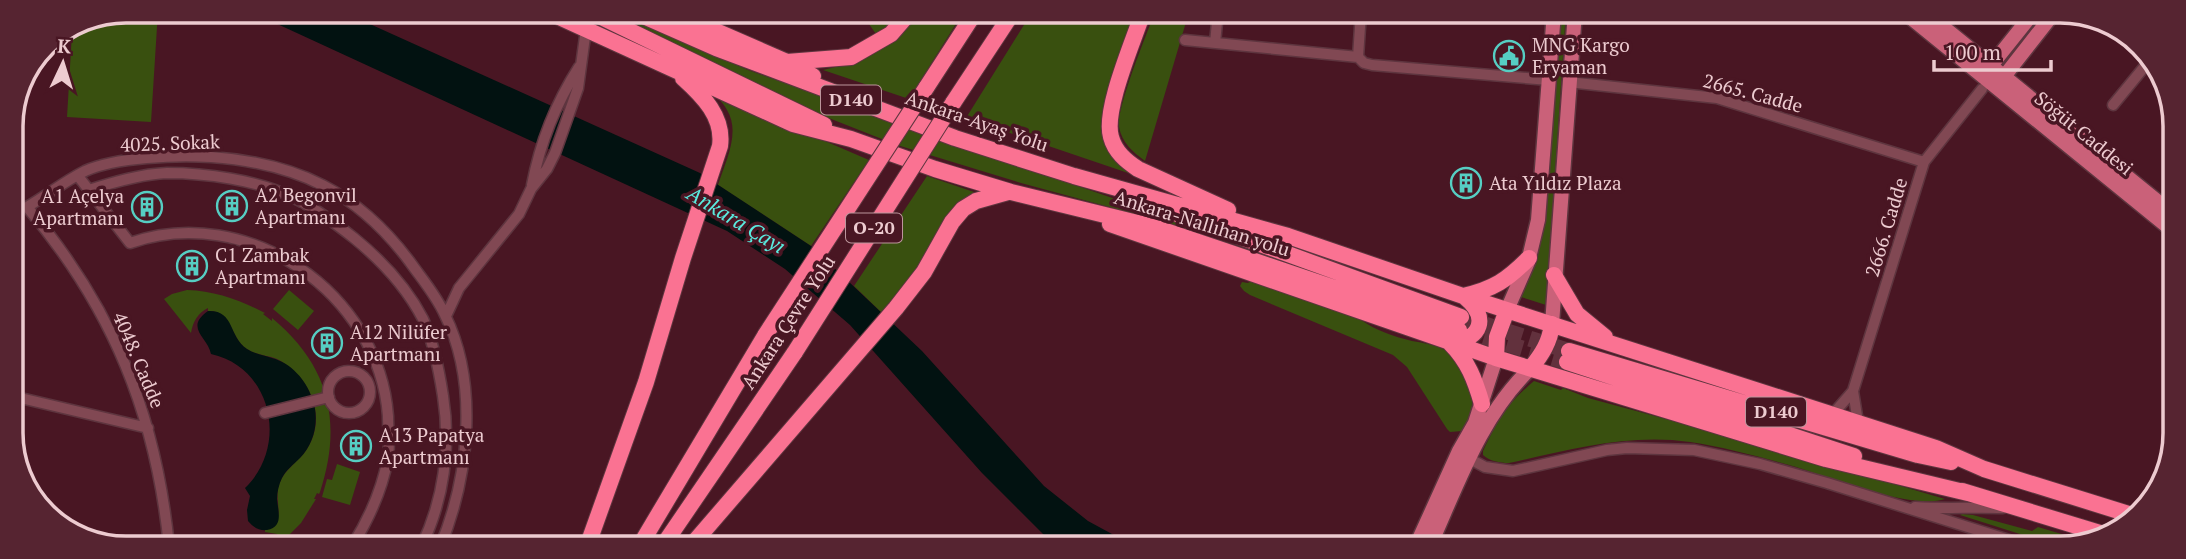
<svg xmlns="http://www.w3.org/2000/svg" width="2186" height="559" viewBox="0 0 2186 559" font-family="'PT Serif',serif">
<rect width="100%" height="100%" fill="#491623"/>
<!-- green -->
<path fill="#39500f" d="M125 11H158L151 122 67 117 72 33Z
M604 11H612L748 70 953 143 1461 318 1460 321 1194 230 1021 183 897 145 811 111Z
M860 11H900L878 37Z
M916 11H964L909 99 823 70 860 61 875 52Z
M1032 12H1137L1103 119 1134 175 966 118Z
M1155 12H1189L1145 161C1133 152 1122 143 1119 127 1116 109 1147 33 1155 12Z
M1561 12H1566L1546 305 1521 297 1537 259 1546 218Z
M713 93 869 160 811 246 718 185C725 162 741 133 727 110 724 104 718 98 713 93Z
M927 176 974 192 957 207 924 262 884 315 854 286Z
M1251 281 1361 320C1375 330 1395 337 1412 341 1428 344 1445 345 1456 360 1460 366 1463 373 1467 379 1476 396 1473 415 1462 431L1450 432 1447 429 1407 367 1393 355 1250 295 1244 291 1240 286 1242 282 1248 283Z
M187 290C215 291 240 300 265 313L263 314 272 321V318C329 365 343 422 320 492L319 494 317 493 314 499H316L301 523 281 543 277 534 265 532V530L276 524C283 507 272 496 282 478 288 467 300 460 307 449 328 416 310 376 277 359 267 355 256 355 247 349 229 337 233 310 208 311V308C198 313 193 321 191 333L164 299 172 294Z
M289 290 314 311 298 330 273 309Z
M1534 381 1561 390 1563 388 1588 398 1740 439 1945 499C1911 511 1825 475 1789 465 1757 456 1723 447 1690 442 1629 433 1568 450 1509 463 1500 463 1489 461 1483 455V451C1499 418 1505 406 1534 381Z
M337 464 360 472 350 505 322 497 327 479 332 480Z
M1962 514 1973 515 2032 531 2038 527 2085 541 2064 548 1960 515Z"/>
<!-- water -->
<path fill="#021211" d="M249 11H341L700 173 811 246 922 351 1044 486 1088 521 1136 547H1062L1048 539 982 473 850 325 785 269 727 231Z
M208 311C235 310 228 336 247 349 255 354 263 355 272 358 291 363 306 380 312 398 320 418 315 443 300 458 293 465 286 470 282 478 279 484 277 492 277 499 278 511 284 527 267 530 259 531 253 527 248 521L247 510 250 496 245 488C289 446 272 367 211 354 208 337 184 328 208 311Z"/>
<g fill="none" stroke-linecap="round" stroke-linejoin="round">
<!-- highway-tunnel -->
<path stroke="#62313d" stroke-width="16" stroke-dasharray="16 8" stroke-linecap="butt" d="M1461 317 1569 351
M1461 330 1567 362"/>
<!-- minor casing -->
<g stroke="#5e353f" stroke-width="13">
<path id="minor" d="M1185 40 1358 57
M1215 43 1218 12
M1358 57 1364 63 1372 65 1549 80
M1358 57 1361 12
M1568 82 1717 98 1924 162
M2113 105 2150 60
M78 176 130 243C247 202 379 293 388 416 388 430 390 445 388 458 382 490 369 519 352 546
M532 185C540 143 556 103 579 67
M89 190C114 182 141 174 167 173 205 173 257 180 292 197 314 207 335 223 354 238 381 260 407 288 423 319 434 343 439 370 443 396 451 447 444 500 421 547
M446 316 459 288 519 214 531 189 547 169 555 153 578 88 586 29
M328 392a21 21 0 1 1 42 0a21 21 0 1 1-42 0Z
M1853 391 1924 162 1982 89
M12 396 148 428
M265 413 329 397
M1833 414 1853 391 1858 422
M1470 459 1485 467 1513 471 1607 450 1627 448 1694 450 1760 464 1827 483 2035 548
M1915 507C1944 509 1974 507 2003 508
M169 546C156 415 113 308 27 207 46 196 65 181 85 171 116 157 177 155 211 157 297 163 358 192 410 262 422 279 436 295 445 315 479 384 469 477 440 547"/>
</g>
<!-- major casing -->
<g stroke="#5e353f" stroke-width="17">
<path id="major" d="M1905 13 2173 231
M1926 13 2173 214
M1986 72 2033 13
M1999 83 2054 13
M1507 310 1528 262 1538 220 1554 12
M1552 324 1575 12
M1415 548 1459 451 1475 423 1496 358
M1429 548C1457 486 1481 415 1531 368"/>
</g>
<!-- highway casing -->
<g stroke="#5e353f" stroke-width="18">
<path id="highway" d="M546 11 793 124 851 139 935 169 1011 192 1154 227 1459 330
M589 11 824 125
M632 11 716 48 955 138 1074 176 1288 236 1463 296 1936 448 1984 469 2138 517
M670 11 787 62 813 76
M1143 12C1134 40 1103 110 1111 137 1115 152 1126 161 1138 169L1228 210
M787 62 851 57 891 34 911 11
M926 88 976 11
M953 103 1013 12
M1172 212 1461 317
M1110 224 1496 358 1826 459 1972 494
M1554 275 1577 314 1605 337
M1463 296C1494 289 1507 280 1529 258
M1450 343C1468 361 1475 380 1482 404
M1451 343C1482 339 1489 317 1465 297
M1569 351 1918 455 1951 462
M1496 358 1497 337 1507 310
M1567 362 1854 456
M1531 368C1542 354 1550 342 1552 324
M1962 491 2103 534
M587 547 646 382 683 258 720 146C724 117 703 96 683 78
M639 547 766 334
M662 547 795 352
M690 547 896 308 924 272 952 222 963 209 976 201 1008 192"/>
</g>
<!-- minor -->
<use href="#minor" stroke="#814853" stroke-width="10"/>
<!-- major -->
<use href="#major" stroke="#ca6179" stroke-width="14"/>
<!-- highway -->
<use href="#highway" stroke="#fa7292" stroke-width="16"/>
<!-- highway-bridge casing -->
<g stroke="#5e353f" stroke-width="18" stroke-linecap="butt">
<path id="highway-bridge" d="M766 334 926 88
M795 352 953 103"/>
</g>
<!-- highway-bridge -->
<use href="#highway-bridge" stroke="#fa7292" stroke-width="16"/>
</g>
<!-- icons -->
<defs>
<g id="civic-ring" transform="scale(1.575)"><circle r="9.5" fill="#491623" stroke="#56cec3" stroke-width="1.5"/><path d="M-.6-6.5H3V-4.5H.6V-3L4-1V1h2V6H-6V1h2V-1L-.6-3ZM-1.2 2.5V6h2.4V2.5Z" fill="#56cec3"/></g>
<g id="building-ring" transform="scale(1.575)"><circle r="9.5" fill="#491623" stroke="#56cec3" stroke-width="1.5"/><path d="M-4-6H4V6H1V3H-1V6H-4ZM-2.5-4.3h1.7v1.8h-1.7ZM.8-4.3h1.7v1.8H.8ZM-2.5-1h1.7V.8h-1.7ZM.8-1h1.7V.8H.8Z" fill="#56cec3"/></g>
</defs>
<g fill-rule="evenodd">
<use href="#civic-ring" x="1509" y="56"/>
<use href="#building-ring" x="1466" y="183"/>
<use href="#building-ring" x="232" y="206"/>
<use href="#building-ring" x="147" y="207"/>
<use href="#building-ring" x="192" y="266"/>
<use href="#building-ring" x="327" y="343"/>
<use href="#building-ring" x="356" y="446"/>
</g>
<g text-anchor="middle" stroke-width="7" stroke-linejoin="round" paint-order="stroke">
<!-- shield labels -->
<g fill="#491623" stroke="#bc959c" stroke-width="2">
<rect x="821" y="85.5" width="60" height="29" rx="5"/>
<rect x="846" y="213.5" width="56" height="29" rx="5"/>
<rect x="1746" y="397.5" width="60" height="29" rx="5"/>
</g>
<g font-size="18" font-weight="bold" fill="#edcbd0">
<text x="851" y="106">D140</text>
<text x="874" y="234">O-20</text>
<text x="1776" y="418">D140</text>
</g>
<!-- poi labels -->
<g font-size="19" fill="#edcbd0" stroke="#491623" text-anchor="start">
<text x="1532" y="52">MNG Kargo<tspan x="1532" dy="22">Eryaman</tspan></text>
<text x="1489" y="190">Ata Yıldız Plaza</text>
<text x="255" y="202">A2 Begonvil<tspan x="255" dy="22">Apartmanı</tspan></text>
<text x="124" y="203" text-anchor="end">A1 Açelya<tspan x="124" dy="22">Apartmanı</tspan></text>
<text x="215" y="262">C1 Zambak<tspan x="215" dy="22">Apartmanı</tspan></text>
<text x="350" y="339">A12 Nilüfer<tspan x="350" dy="22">Apartmanı</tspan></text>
<text x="379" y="442">A13 Papatya<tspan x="379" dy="22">Apartmanı</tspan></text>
</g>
<!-- street labels -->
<g font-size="19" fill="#edcbd0" stroke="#491623">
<text transform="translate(1753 93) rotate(15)" y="7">2665. Cadde</text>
<text transform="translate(977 121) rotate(19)" y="7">Ankara-Ayaş Yolu</text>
<text transform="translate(2084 133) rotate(39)" y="7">Söğüt Caddesi</text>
<text transform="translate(170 143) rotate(-2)" y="7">4025. Sokak</text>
<text transform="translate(1202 223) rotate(17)" y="7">Ankara-Nallıhan yolu</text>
<text transform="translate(1886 227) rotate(-73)" y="7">2666. Cadde</text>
<text transform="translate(788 322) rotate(-57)" y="7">Ankara Çevre Yolu</text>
<text transform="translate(139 360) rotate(67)" y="7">4048. Cadde</text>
</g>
<!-- water labels -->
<g font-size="21" font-style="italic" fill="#5aebdf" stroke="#491623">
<text transform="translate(736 220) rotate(31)" y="7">Ankara Çayı</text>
</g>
</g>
<!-- crop -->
<path d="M0 0H2186V559H0ZM126 23H2060A103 103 0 0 1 2163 126V433A103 103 0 0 1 2060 536H126A103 103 0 0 1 23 433V126A103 103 0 0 1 126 23Z" fill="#562431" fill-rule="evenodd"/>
<path fill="none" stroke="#edcbd0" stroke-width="3.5" d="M126 23H2060A103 103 0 0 1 2163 126V433A103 103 0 0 1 2060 536H126A103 103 0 0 1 23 433V126A103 103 0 0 1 126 23Z"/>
<!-- north arrow -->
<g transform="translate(63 63) rotate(4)" stroke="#491623" stroke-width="5" paint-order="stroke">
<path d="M0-5L12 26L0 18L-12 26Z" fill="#edcbd0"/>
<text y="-10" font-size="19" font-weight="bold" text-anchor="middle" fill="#edcbd0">K</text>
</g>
<!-- scale -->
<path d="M1934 60v10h117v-10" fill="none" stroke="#edcbd0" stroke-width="3.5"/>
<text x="1944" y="60" font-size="21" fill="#edcbd0" stroke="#491623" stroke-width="5" paint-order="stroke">100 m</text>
</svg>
